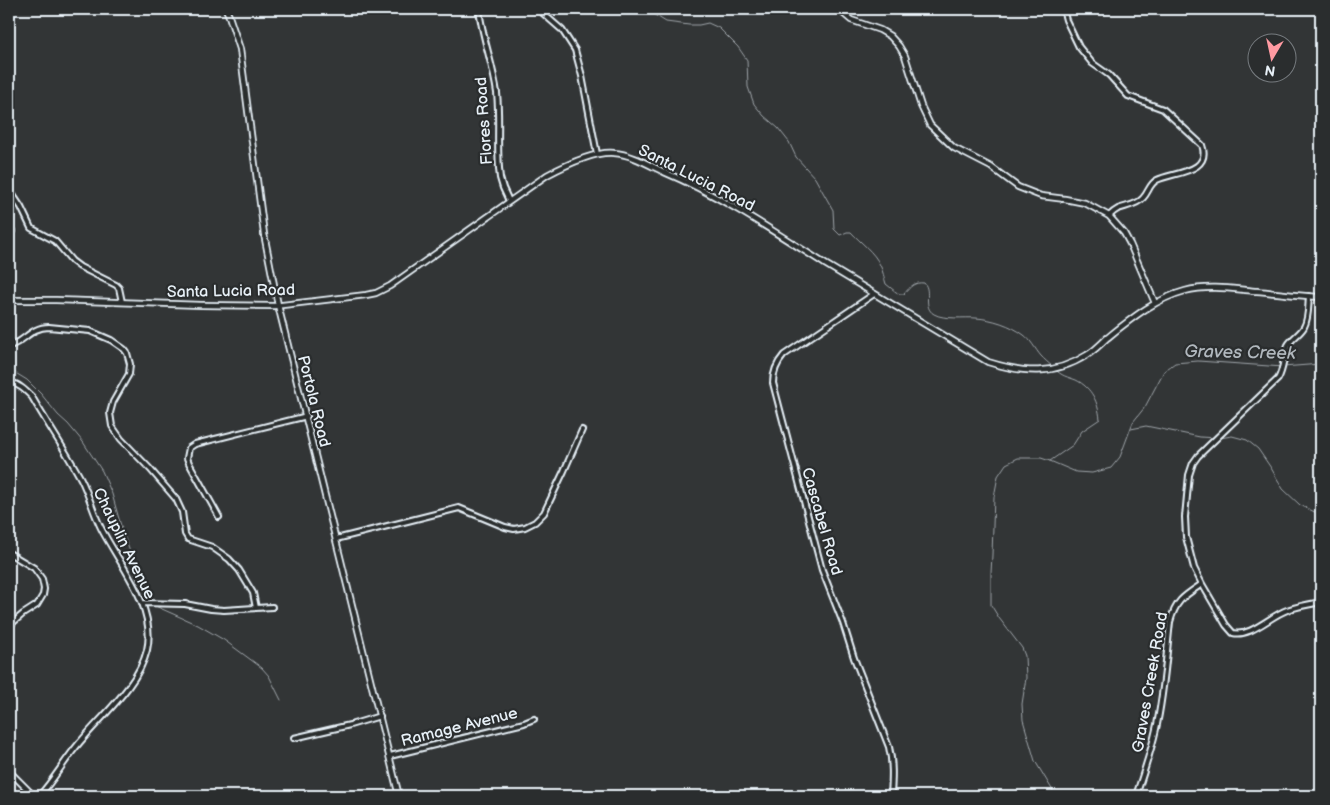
<svg xmlns="http://www.w3.org/2000/svg" width="1330" height="805" viewBox="0 0 1330 805" font-family="'Balsamiq Sans',sans-serif">
<rect width="100%" height="100%" fill="#323536"/>
<filter id="ink" filterUnits="userSpaceOnUse"><feTurbulence type="fractalNoise" baseFrequency=".02" numOctaves="2"/><feDisplacementMap in="SourceGraphic" scale="10" xChannelSelector="R" yChannelSelector="G"/><feConvolveMatrix kernelMatrix="1 2 1 2 8 2 1 2 1" color-interpolation-filters="sRGB"/></filter>
<g filter="url(#ink)">
<g fill="none" stroke-linecap="round" stroke-linejoin="round">
<!-- stream -->
<path stroke="#9fa5aa" stroke-width="1" d="M645 9 666 22 689 25H699L708 23 719 28 738 47 747 60 748 87 754 104 764 116 778 128 789 142 796 157 815 178 833 210 834 229 840 235 847 232H851C861 243 874 252 880 265 883 271 884 278 886 284L896 292 900 294H904C911 286 914 282 924 283 932 291 922 307 934 314 944 320 965 317 976 318 992 319 1011 325 1024 335 1031 340 1035 349 1041 356 1044 359 1048 363 1052 366
M9 369 27 380 41 394 58 415 68 424 83 442 102 471 112 494 123 533 133 560 137 581 144 598 148 601
M1131 429 1146 426 1200 437 1216 438
M1220 438 1232 436 1247 440 1258 449 1271 468 1283 489 1300 505 1321 515
M1050 461 1073 445 1082 431 1100 419C1098 402 1092 388 1076 380 1068 377 1061 376 1055 369
M153 605 198 625 224 640 262 668 269 676 281 700
M1056 796 1035 761 1023 720 1022 704 1026 678 1025 656 1022 648 999 618 991 605V573L992 555 994 497 998 476 1006 464 1018 458H1041L1050 461 1076 472 1092 473 1111 468 1120 457 1133 422 1145 407 1164 371 1175 363 1198 361 1283 367 1321 364"/>
<!-- minor casing -->
<g stroke="#e8f1f8" stroke-width="8">
<path id="minor" d="M479 9C482 37 493 64 497 93 500 121 496 150 500 178L503 188 509 201
M538 9 562 30 575 50 582 76 597 154
M1063 9 1066 20 1079 47 1092 63 1109 75 1128 96 1163 109 1202 145C1212 173 1173 172 1157 180 1149 184 1149 192 1143 198 1137 205 1126 206 1118 209 1114 211 1112 213 1109 216
M9 189 21 207 31 228 55 241 72 261 80 267 116 285 119 288 122 302
M9 231H12
M874 294 784 355C777 363 773 372 773 383L822 570 843 623 854 658 889 747C893 763 892 779 891 796
M1309 296C1308 306 1309 318 1304 327 1300 334 1292 338 1288 345 1283 356 1284 369 1278 379L1198 456 1193 463 1189 475 1185 517 1186 537 1194 568 1202 584 1226 625 1233 633C1251 637 1270 616 1287 610 1298 606 1310 604 1321 602
M9 346C25 342 30 327 49 327L90 331 111 340 124 349 127 353 130 364 129 374 113 402 110 413 112 426 121 439 150 469 176 499 182 512 185 534 188 539 212 547 229 559 239 570 253 593 256 608
M9 382C19 384 25 390 32 397 48 425 66 451 81 479 89 495 93 512 101 528 119 564 157 607 147 650 138 687 99 718 76 747 63 763 53 781 39 796
M219 517 189 463 187 458 189 448 195 444 307 416
M336 539 459 508 505 527 514 529 525 527 535 522 544 513 564 471 582 430
M9 553 34 568 42 579 44 589 43 595 37 605 23 614 9 626
M142 603 185 604 211 609 224 610 272 607
M294 738 350 725 380 716
M390 756 524 723 534 719
M9 771 34 796
M1136 796C1143 774 1151 752 1156 729 1164 694 1166 658 1170 622 1176 600 1184 596 1202 584"/>
</g>
<!-- tertiary casing -->
<g stroke="#e8f1f8" stroke-width="8">
<path id="tertiary" d="M226 9 229 16 240 49 264 234 278 305 399 796
M843 9 844 14 851 20 880 30 890 36 899 46 905 56 921 106 930 125 954 148 991 167 1018 187 1041 196 1065 199 1085 203 1109 216 1124 233 1130 244 1155 303
M9 300H56L201 305 274 306 366 295 376 293 390 286 547 175C564 166 595 151 614 153 631 154 649 165 664 172 721 196 773 231 825 264 879 297 934 329 988 362 1023 373 1054 376 1087 355 1094 351 1101 344 1107 338 1131 319 1155 299 1185 291 1208 285 1233 289 1257 291 1278 293 1300 296 1321 297"/>
</g>
<!-- minor -->
<use href="#minor" stroke="#2a2d2e" stroke-width="4"/>
<!-- tertiary -->
<use href="#tertiary" stroke="#2a2d2e" stroke-width="4.5"/>
</g>
</g>
<g text-anchor="middle" stroke-width="4.5" stroke-linejoin="round" paint-order="stroke">
<!-- street labels -->
<g font-size="16" fill="#e8f1f8" stroke="#2a2d2e">
<text transform="translate(483 121) rotate(-94)" y="6">Flores Road</text>
<text transform="translate(697 177) rotate(27)" y="6">Santa Lucia Road</text>
<text transform="translate(231 290) rotate(-1)" y="6">Santa Lucia Road</text>
<text transform="translate(315 401) rotate(76)" y="6">Portola Road</text>
<text transform="translate(823 521) rotate(74)" y="6">Cascabel Road</text>
<text transform="translate(125 543) rotate(64)" y="6">Chauplin Avenue</text>
<text transform="translate(1149 682) rotate(-80)" y="6">Graves Creek Road</text>
<text transform="translate(459 726) rotate(-14)" y="6">Ramage Avenue</text>
</g>
<!-- water labels -->
<g font-size="18" font-style="italic" fill="#b1b8be" stroke="#2a2d2e">
<text transform="translate(1240 352) rotate(1)" y="6">Graves Creek</text>
</g>
</g>
<!-- margin -->
<rect width="1330" height="805" fill="none" stroke="#2a2d2e" stroke-width="30"/>
<rect x="15" y="15" width="1300" height="775" fill="none" stroke="#e8f1f8" stroke-width="2" filter="url(#ink)"/>
<!-- north arrow -->
<g transform="translate(1272 58) rotate(189)"><circle r="24" fill="#2a2d2e" stroke="#767b7f"/>
<path d="M0-4L9 19L0 12L-9 19Z" fill="#ff9aa2"/>
<text y="-8" font-size="14" font-weight="bold" text-anchor="middle" fill="#e8f1f8">N</text>
</g>
</svg>
